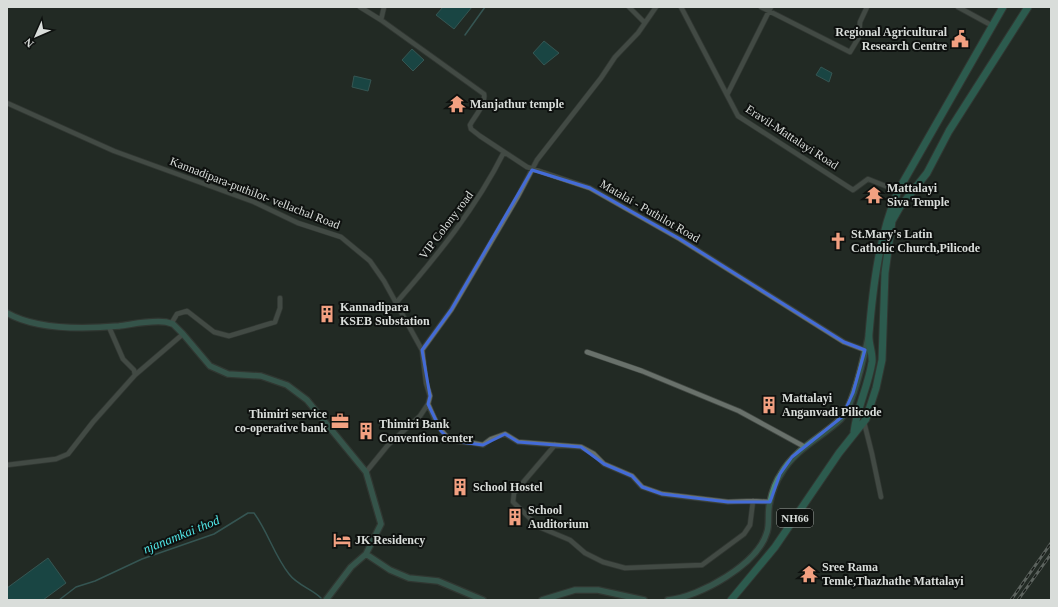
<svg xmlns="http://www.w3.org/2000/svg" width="1058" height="607" viewBox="0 0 1058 607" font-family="'Times New Roman',serif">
<rect width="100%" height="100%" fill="#222a24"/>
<!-- water -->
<path fill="#0f6768" stroke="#4c8a8a" d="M443 7H472L454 29 436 15Z
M544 41 559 53 544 65 533 53Z
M412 49 424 60 413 71 402 60Z
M821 67 832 73 829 82 816 75Z
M354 76 371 80 368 91 352 87Z
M48 558 66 583 43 600H7V588Z"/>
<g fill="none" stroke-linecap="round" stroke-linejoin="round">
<!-- stream -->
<path stroke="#4c8a8a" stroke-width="1.5" d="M465 35 485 7
M59 600 76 587 95 581 142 559 214 534 248 513H254C268 532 274 555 289 574 297 585 312 589 321 598"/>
<!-- minor casing -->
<g stroke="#414742" stroke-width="6">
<path id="minor" d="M360 7 381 20
M384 7 381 20 484 94C486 104 475 116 470 125L471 129 480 136 527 167 590 188 680 239 844 342 865 350
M629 7 645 23
M681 7 738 116 853 190 868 179 898 191
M761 7 850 52 859 37 860 22 867 7
M958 7 991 25
M727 95 771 7
M7 103 114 151 254 202 298 223 341 237 370 261 384 281 422 350 426 383 430 396 428 404 420 416 388 445 366 472
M396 303C437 256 476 208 504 152
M171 324 177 314 187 311 214 332 229 336 275 322 280 308V298
M422 350 451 310 518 196 537 160 601 78 615 57 638 33 656 7
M587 352 642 371 739 411 805 447
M135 375 183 334
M428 404C435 419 441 440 460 442 468 442 475 443 483 445L491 439 505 434 518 442 581 447 594 454 604 464 632 476 642 487 662 494 728 502 753 501 770 502
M864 422 872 454 881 497
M555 445 514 493 513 502 539 527 570 540 585 553 603 562 625 568 650 567 702 565 744 534 750 525 753 501
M7 465 56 459 68 454 93 422 135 375 134 370 123 359 109 327"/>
</g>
<!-- major casing -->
<g stroke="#414742" stroke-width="8">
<path id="major" d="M7 313C37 330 86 329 119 326 134 324 151 320 166 322L173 324 183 334 210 366 228 374 261 376 287 385 307 400 366 472 381 524 366 554 351 567 326 600
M366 554 390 570 409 578 438 581 483 600
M542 600 575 590H598L644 600
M668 600C700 597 758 564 767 532 770 523 767 512 770 502 772 493 776 481 781 474 795 449 821 438 841 419 854 405 864 357 868 338"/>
</g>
<!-- highway casing -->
<g stroke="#414742" stroke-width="9">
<path id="highway" d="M854 432C857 407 868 387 872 362 873 353 868 343 869 334 873 286 879 236 898 191L1003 7
M731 600 775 547 839 453 866 419 876 388 882 360 885 273 892 221 900 207 927 173 949 131 1028 7"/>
</g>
<!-- minor -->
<use href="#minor" stroke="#69716b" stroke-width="4.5"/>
<!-- major -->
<use href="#major" stroke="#4c8878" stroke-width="5.5"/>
<!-- highway -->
<use href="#highway" stroke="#389780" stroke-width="7"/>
<!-- rail casing -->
<g stroke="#a2a8a4" stroke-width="3">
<path id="rail" d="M1011 600 1051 543
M1018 600 1051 554"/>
</g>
<!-- rail -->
<use href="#rail" stroke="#0e110f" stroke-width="1.5" stroke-dasharray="4.5" stroke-linecap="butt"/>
</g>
<!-- marked area -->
<path d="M0 0H1058V607H0ZM532 170 590 188 680 239 844 342 865 350 853 393 842 417 792 457 780 474 770 502H728L662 494 642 487 632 476 604 464 581 447 518 442 505 434 483 445 460 442 448 438 441 431 428 404 430 396 422 350 451 310Z" fill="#222a24" fill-opacity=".55" fill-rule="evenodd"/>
<path fill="none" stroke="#436bd8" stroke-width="3" stroke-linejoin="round" d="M532 170 590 188 680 239 844 342 865 350 853 393 842 417 792 457 780 474 770 502H728L662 494 642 487 632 476 604 464 581 447 518 442 505 434 483 445 460 442 448 438 441 431 428 404 430 396 422 350 451 310Z"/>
<!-- icons -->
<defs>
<g id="civic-bare" transform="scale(1.38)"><path d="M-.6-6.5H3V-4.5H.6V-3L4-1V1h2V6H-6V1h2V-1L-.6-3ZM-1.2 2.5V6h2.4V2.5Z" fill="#f2a081" stroke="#0e110f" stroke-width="2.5" paint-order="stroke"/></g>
<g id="temple-bare" transform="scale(1.38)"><path d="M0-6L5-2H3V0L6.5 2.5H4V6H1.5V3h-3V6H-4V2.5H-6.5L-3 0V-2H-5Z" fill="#f2a081" stroke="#0e110f" stroke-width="2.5" paint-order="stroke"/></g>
<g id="church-bare" transform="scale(1.38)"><path d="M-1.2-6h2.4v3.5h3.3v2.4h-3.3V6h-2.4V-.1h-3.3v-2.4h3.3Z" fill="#f2a081" stroke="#0e110f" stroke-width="2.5" paint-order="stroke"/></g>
<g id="building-bare" transform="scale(1.38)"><path d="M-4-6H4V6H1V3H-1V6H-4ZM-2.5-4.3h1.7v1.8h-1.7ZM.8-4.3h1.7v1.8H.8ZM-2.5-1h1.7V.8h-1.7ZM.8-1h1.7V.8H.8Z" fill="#f2a081" stroke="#0e110f" stroke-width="2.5" paint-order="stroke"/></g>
<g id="office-bare" transform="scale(1.38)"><path d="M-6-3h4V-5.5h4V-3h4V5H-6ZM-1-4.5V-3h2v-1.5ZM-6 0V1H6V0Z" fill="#f2a081" stroke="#0e110f" stroke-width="2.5" paint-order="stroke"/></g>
<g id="hotel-bare" transform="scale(1.38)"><path d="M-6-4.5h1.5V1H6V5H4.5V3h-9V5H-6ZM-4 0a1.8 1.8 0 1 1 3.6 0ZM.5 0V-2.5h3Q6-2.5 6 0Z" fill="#f2a081" stroke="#0e110f" stroke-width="2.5" paint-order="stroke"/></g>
</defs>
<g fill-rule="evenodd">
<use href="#civic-bare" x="960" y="39"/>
<use href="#temple-bare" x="457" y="104"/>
<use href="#temple-bare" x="874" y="195"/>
<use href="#church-bare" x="838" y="241"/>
<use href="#building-bare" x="327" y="314"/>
<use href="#building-bare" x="769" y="405"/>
<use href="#office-bare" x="340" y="421"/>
<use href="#building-bare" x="366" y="431"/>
<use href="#building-bare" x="460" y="487"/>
<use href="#building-bare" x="515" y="517"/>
<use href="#hotel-bare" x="342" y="540"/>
<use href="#temple-bare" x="809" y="574"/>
</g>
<g text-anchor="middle" stroke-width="4" stroke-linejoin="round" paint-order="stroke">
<!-- shield labels -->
<rect fill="#0e110f" stroke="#9ca09d" stroke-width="1" x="777" y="509" width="36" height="18" rx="3"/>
<g font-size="11" font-weight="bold" fill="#d9ddda">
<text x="795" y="522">NH66</text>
</g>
<!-- poi labels -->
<g font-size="12" font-weight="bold" fill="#d9ddda" stroke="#0e110f" text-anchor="start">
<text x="947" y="36" text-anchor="end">Regional Agricultural<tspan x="947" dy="14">Research Centre</tspan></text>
<text x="470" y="108">Manjathur temple</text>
<text x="887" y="192">Mattalayi<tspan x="887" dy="14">Siva Temple</tspan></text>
<text x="851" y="238">St.Mary's Latin<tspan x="851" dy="14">Catholic Church,Pilicode</tspan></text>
<text x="340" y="311">Kannadipara<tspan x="340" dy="14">KSEB Substation</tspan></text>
<text x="782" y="402">Mattalayi<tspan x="782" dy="14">Anganvadi Pilicode</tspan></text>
<text x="327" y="418" text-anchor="end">Thimiri service<tspan x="327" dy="14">co-operative bank</tspan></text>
<text x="379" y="428">Thimiri Bank<tspan x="379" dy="14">Convention center</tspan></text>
<text x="473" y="491">School Hostel</text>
<text x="528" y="514">School<tspan x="528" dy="14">Auditorium</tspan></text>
<text x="355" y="544">JK Residency</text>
<text x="822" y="571">Sree Rama<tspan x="822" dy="14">Temle,Thazhathe Mattalayi</tspan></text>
</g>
<!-- street labels -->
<g font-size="12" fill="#d9ddda" stroke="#0e110f">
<text transform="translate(792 137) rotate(33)" y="4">Eravil-Mattalayi Road</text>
<text transform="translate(255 193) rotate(21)" y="4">Kannadipara-puthilot- vellachal Road</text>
<text transform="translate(650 211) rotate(30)" y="4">Matalai - Puthilot Road</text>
<text transform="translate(446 225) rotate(-53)" y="4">VIP Colony road</text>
</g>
<!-- water labels -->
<g font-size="13" font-style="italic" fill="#51e8e9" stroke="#0e110f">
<text transform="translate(181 534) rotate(-22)" y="5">njanamkai thod</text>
</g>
</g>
<!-- border -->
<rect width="1058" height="607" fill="none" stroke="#d9ddda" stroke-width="16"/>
<!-- north arrow -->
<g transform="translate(36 36) rotate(225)" stroke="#0e110f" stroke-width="3" paint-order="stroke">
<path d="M0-3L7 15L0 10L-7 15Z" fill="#d9ddda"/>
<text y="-6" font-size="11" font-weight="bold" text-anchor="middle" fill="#d9ddda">N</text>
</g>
</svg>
